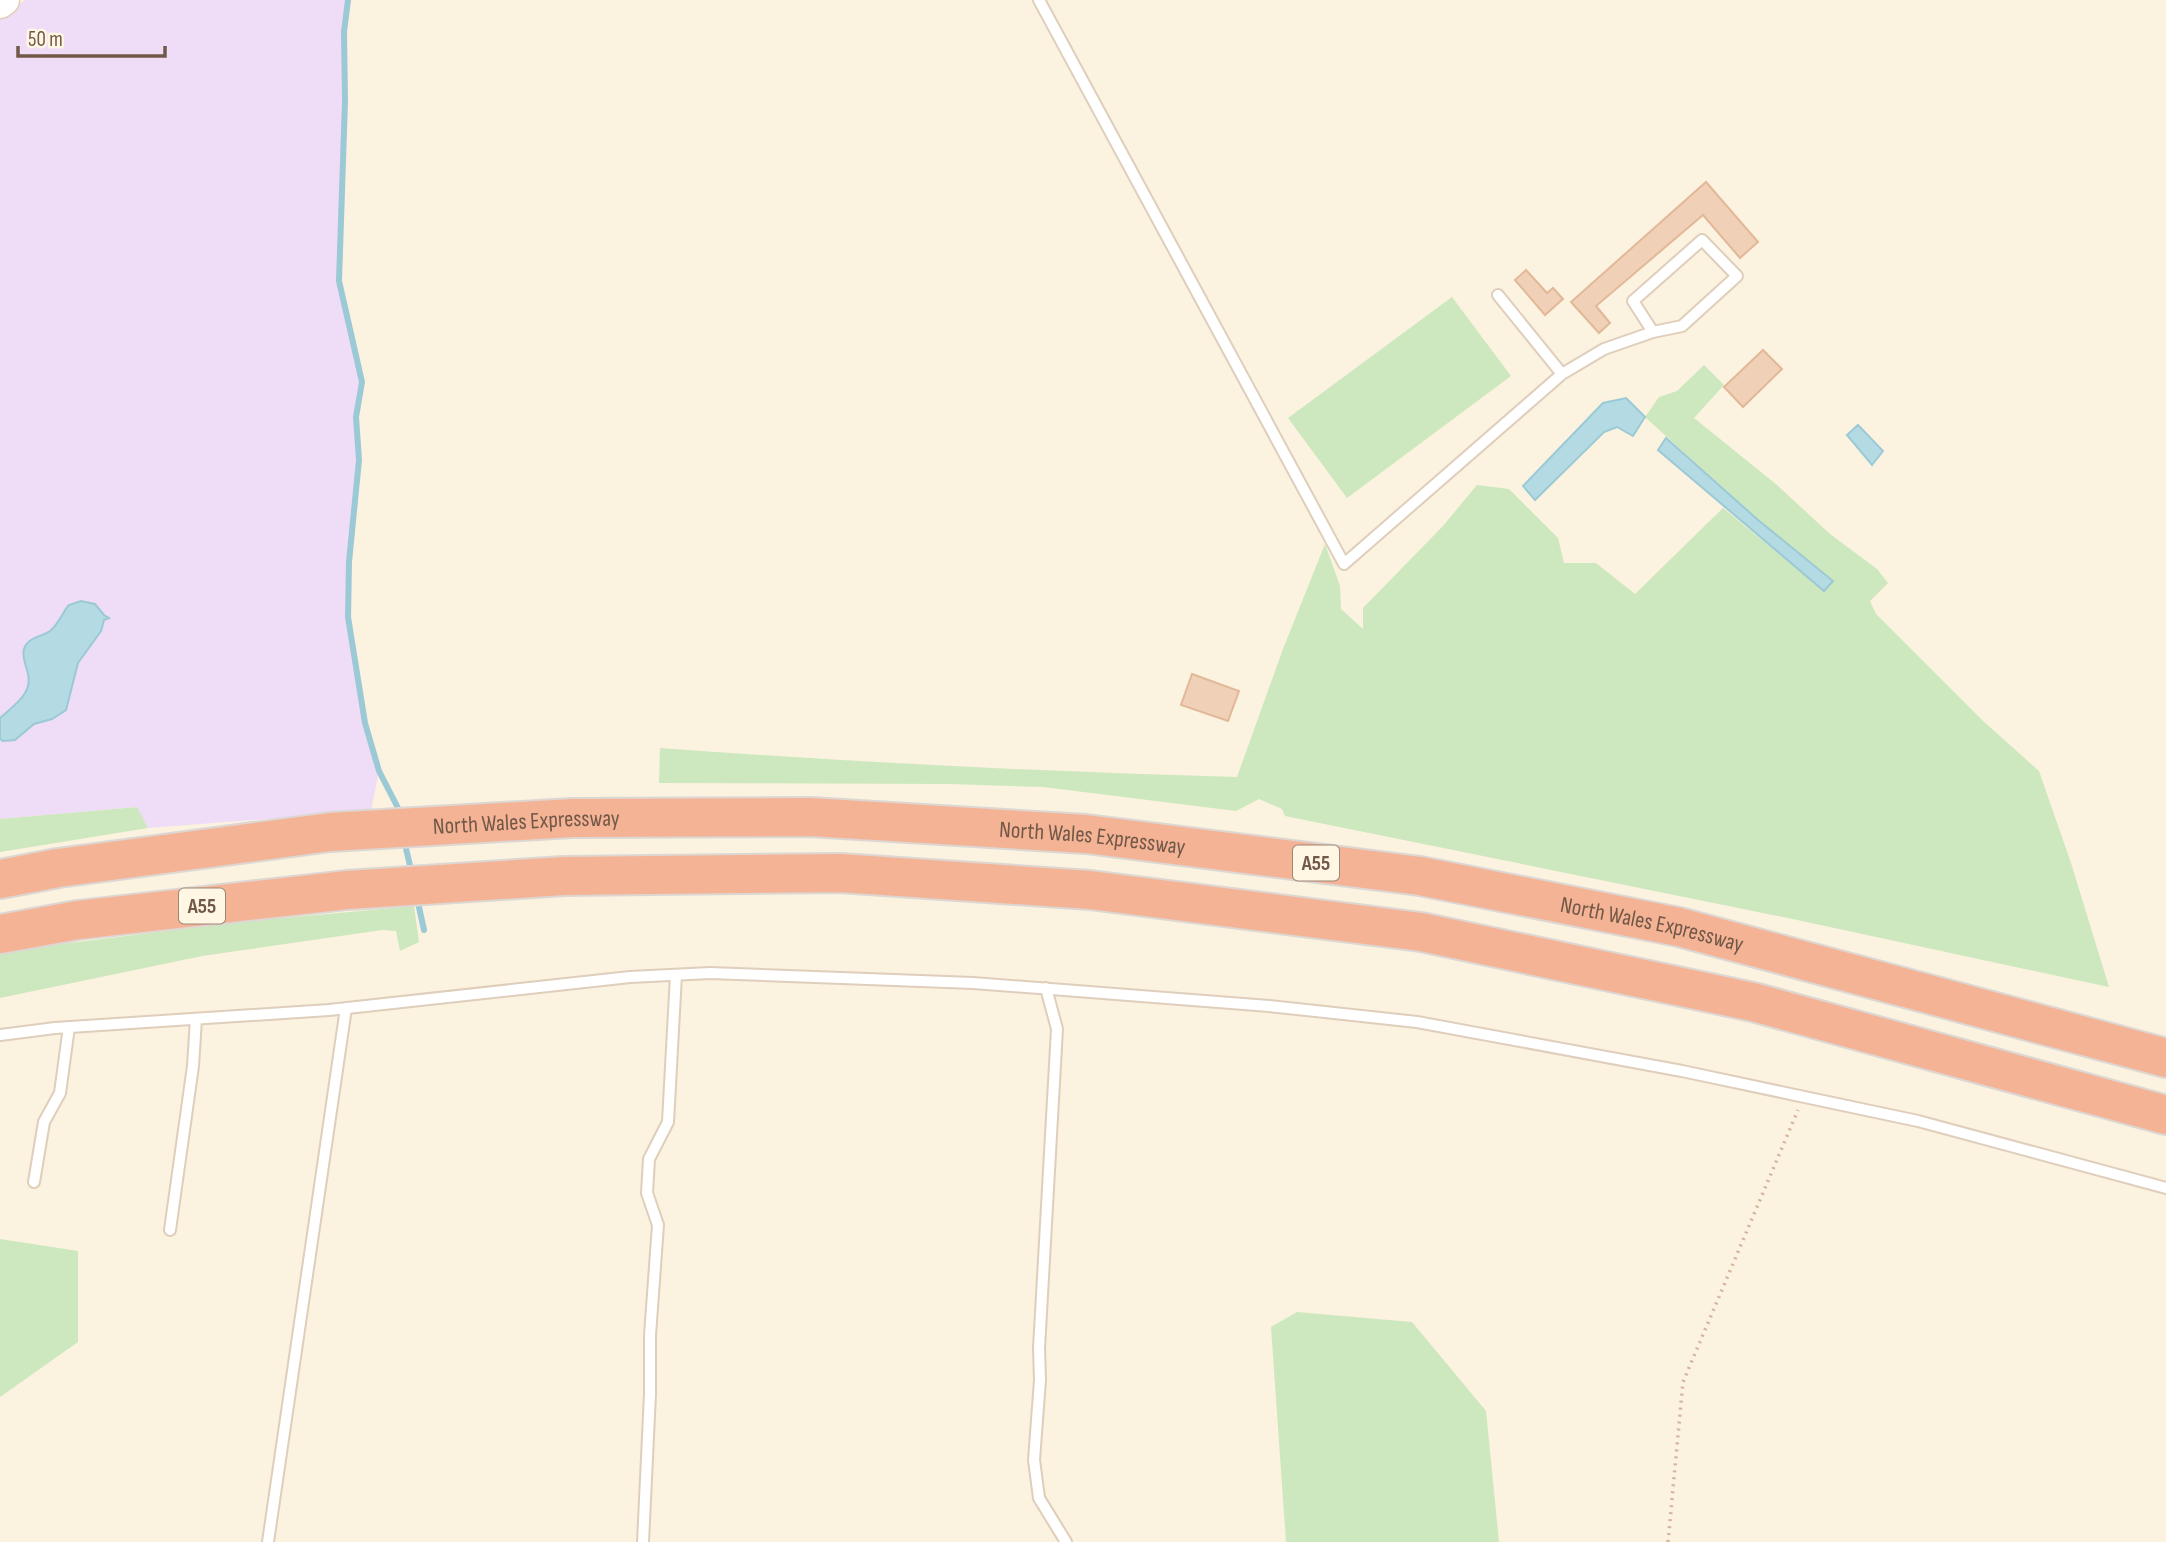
<svg xmlns="http://www.w3.org/2000/svg" width="2166" height="1542" viewBox="0 0 2166 1542" font-family="'Sofia Sans Condensed',sans-serif">
<rect width="100%" height="100%" fill="#fbf2df"/>
<!-- education -->
<path fill="#efdcf7" d="M25 0H348L344 32 345 101 339 281 362 382 356 417 359 460 349 562 348 617 365 723 379 771 371 811 148 828 136 807 0 819V18Z"/>
<!-- green -->
<path fill="#cde8be" d="M1452 297 1511 376 1347 498 1288 418Z
M1704 365 1724 385 1694 418 1777 485 1830 534 1877 569 1888 583 1870 601 1876 614 1982 720 2039 771 2071 863 2109 987 1788 918 1285 816 1282 809 1259 799 1236 811 1043 787 949 784 659 783 660 748C853 762 1045 772 1237 777L1283 649 1325 544 1340 586 1341 609 1363 629V608L1443 526 1477 485 1509 489 1558 538 1564 563H1596L1635 594 1723 508 1824 591 1833 581 1758 520 1645 417 1659 397 1677 391Z
M137 807 148 828 0 852V819Z
M414 906 419 942 400 951 396 931 382 930 202 956 0 998V954L30 948 230 923Z
M0 1239 78 1251V1342L0 1397Z
M1297 1312 1412 1322 1486 1411 1499 1542H1286L1271 1327Z"/>
<!-- water -->
<path fill="#b4dbe4" stroke="#9bc9d5" stroke-width="2" d="M1626 398 1645 417 1633 436 1617 427 1604 432 1535 500 1523 486 1603 403Z
M1858 425 1883 451 1872 465 1847 435Z
M1666 438 1758 520 1833 581 1824 591 1658 450Z
M81 601 95 604 104 615 109 618 104 620 101 631 78 663 66 710 52 719 34 724 15 740 3 741 0 739V718C14 705 35 693 27 670 25 663 22 656 24 649 28 637 41 637 50 631 59 624 62 613 69 605Z"/>
<g fill="none" stroke-linecap="round" stroke-linejoin="round">
<!-- stream -->
<path stroke="#9bc9d5" stroke-width="6" d="M348 0 344 32 345 101 339 281 362 382 356 417 359 460 349 562 348 617 365 723 379 771 398 808 399 815
M404 840 412 874
M417 898 424 930"/>
</g>
<!-- building -->
<path fill="#f0d0b7" stroke="#e2b898" stroke-width="2" d="M1706 182 1758 242 1740 258 1703 215 1596 306 1610 323 1599 333 1571 302Z
M1526 270 1547 293 1553 288 1563 299 1545 315 1515 280Z
M1763 350 1782 369 1743 407 1724 387Z
M1192 674 1239 691 1228 721 1181 705Z"/>
<g fill="none" stroke-linecap="round" stroke-linejoin="round">
<!-- lane casing -->
<g stroke="#dfcebb" stroke-width="14">
<path id="lane" d="M1039 0 1344 564 1562 374 1604 349 1653 332 1682 326 1737 276 1702 240 1633 301 1653 332
M1498 295 1562 374
M1046 988 1057 1029 1039 1348 1040 1380 1034 1460 1039 1498 1066 1542
M0 1035 55 1028 329 1010 630 977 710 973 973 983 1269 1006 1417 1022 1682 1071 1918 1121 2166 1188
M34 1182 44 1122 60 1093 69 1027
M170 1230 193 1066 196 1019
M268 1542 346 1008
M643 1542 650 1394V1335L658 1225 647 1193 649 1159 668 1122 676 975"/>
</g>
<!-- secondary casing -->
<g stroke="#e4cfb9" stroke-width="33">
<path id="secondary" d="M0 3 4 0"/>
</g>
<!-- highway casing -->
<g stroke="#ddd7d3" stroke-width="42">
<g id="highway">
<path id="s1" d="M0 879 58 868 330 832 572 818 810 817 1086 834 1420 876 1679 927 2166 1058"/>
<path d="M0 934 78 920 347 890 564 876 840 873 1090 890 1421 932 1753 1002 2166 1115"/>
</g>
</g>
<!-- path -->
<path stroke="#d4b49b" stroke-width="3.5" stroke-dasharray="2 5" stroke-linecap="butt" d="M1668 1542 1683 1382 1798 1110"/>
<!-- lane -->
<use href="#lane" stroke="#fff" stroke-width="10"/>
<!-- secondary -->
<use href="#secondary" stroke="#fff" stroke-width="30"/>
<!-- highway -->
<use href="#highway" stroke="#f5b396" stroke-width="38"/>
</g>
<g text-anchor="middle" stroke-width="7" stroke-linejoin="round" paint-order="stroke">
<!-- shield labels -->
<g fill="#fff6e4" stroke="#9c8776" stroke-width="2">
<rect x="1293" y="845.5" width="46" height="35" rx="5"/>
<rect x="179" y="888.5" width="46" height="35" rx="5"/>
</g>
<g font-size="21" font-weight="bold" fill="#715847">
<text x="1316" y="870">A55</text>
<text x="202" y="913">A55</text>
</g>
<!-- street labels -->
<g font-size="23" fill="#715847" stroke="#fff6e4">
<text dy="8" stroke="none"><textPath href="#s1" startOffset="530">North Wales Expressway</textPath></text>
<text dy="8" stroke="none"><textPath href="#s1" startOffset="1097">North Wales Expressway</textPath></text>
<text dy="8" stroke="none"><textPath href="#s1" startOffset="1664">North Wales Expressway</textPath></text>
</g>
</g>
<!-- scale -->
<path d="M18 46v10h147v-10" fill="none" stroke="#715847" stroke-width="3.5"/>
<text x="28" y="46" font-size="21" fill="#715847" stroke="#fff6e4" stroke-width="5" paint-order="stroke">50 m</text>
</svg>
